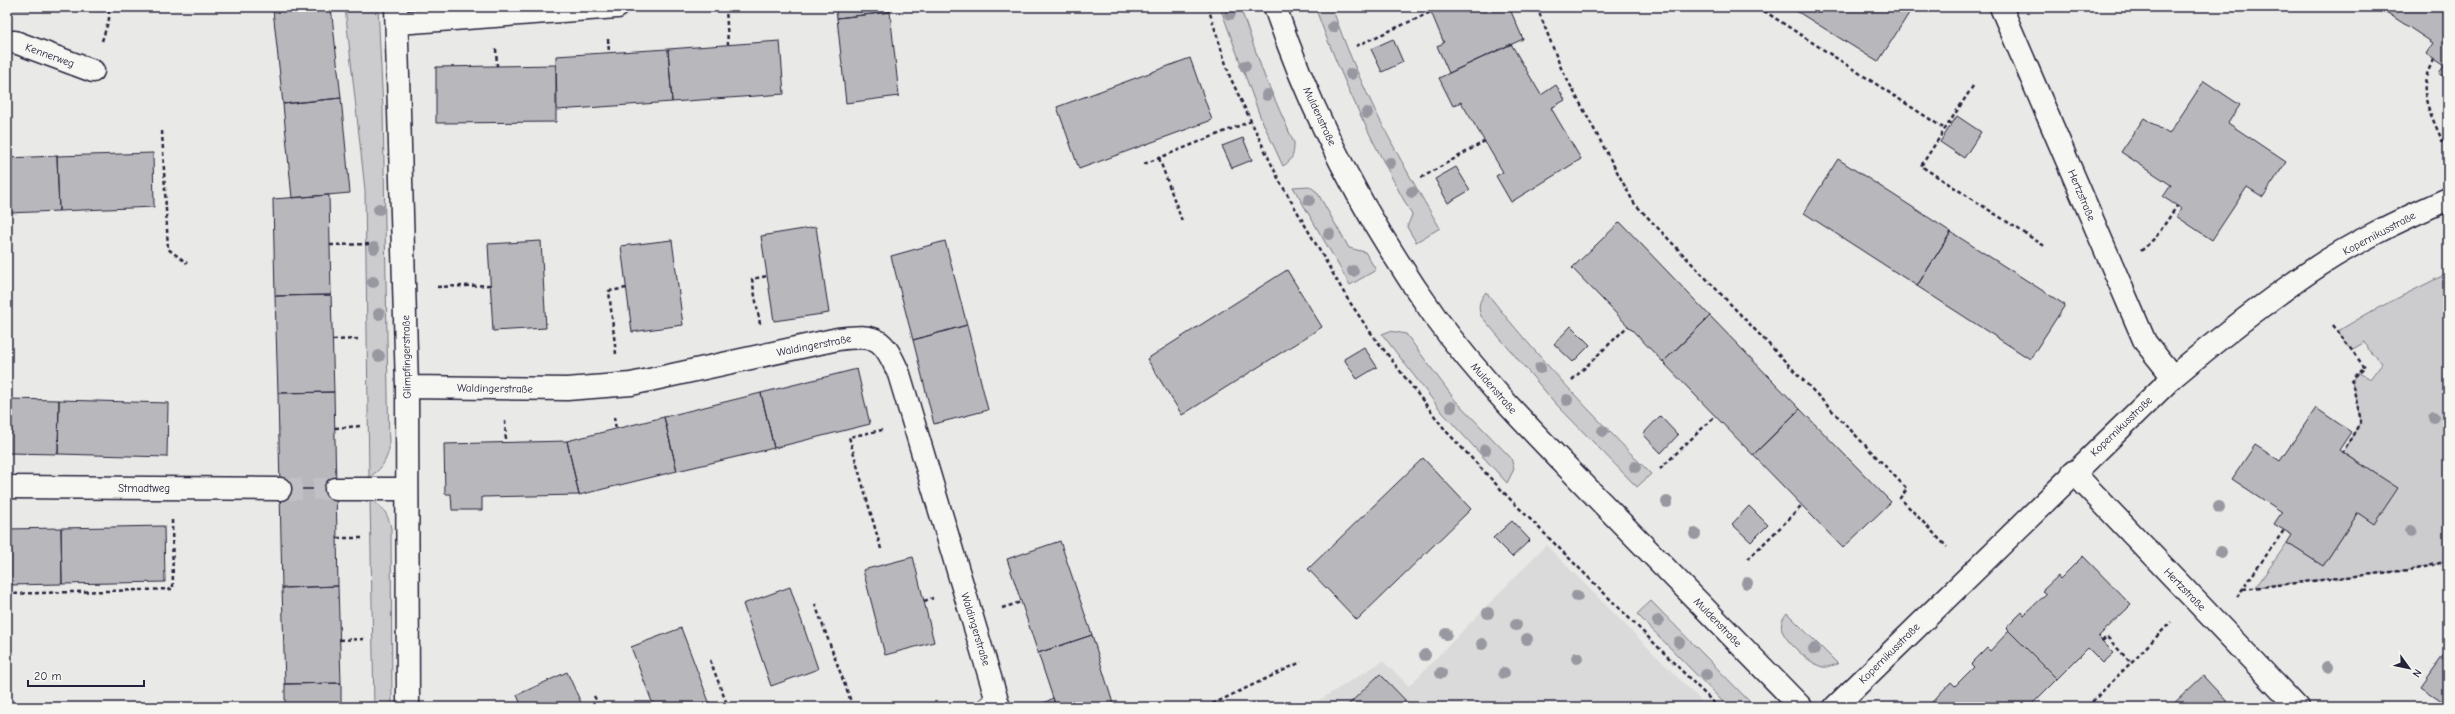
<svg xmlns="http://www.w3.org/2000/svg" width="2455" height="714" viewBox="0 0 2455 714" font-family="'Comic Neue',sans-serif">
<rect width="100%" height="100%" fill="#e9e9e7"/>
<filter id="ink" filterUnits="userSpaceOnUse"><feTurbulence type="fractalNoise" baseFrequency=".025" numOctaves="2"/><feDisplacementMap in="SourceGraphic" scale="8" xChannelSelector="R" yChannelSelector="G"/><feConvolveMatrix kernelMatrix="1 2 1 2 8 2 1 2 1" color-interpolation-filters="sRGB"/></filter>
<g filter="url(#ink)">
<!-- built -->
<path fill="#dadada" d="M1546 545 1707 707H1308L1383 661 1409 686Z"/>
<!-- green -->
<path fill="#ccccce" stroke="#777784" d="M345 7H378L383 109 389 450C385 463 381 470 369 477L365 190Z
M1220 7H1240L1264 75 1294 143C1294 154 1293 160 1283 166L1260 116Z
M1315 7H1332C1358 84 1398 158 1440 228L1416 242 1407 227 1412 215C1375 148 1341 79 1315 7Z
M1309 186 1317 192 1349 248 1365 252 1376 270 1350 285 1293 187Z
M2448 273V561L2417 569 2256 587 2287 543 2323 566 2358 513 2374 523 2397 488 2343 452 2361 421 2352 382 2359 373 2370 379 2382 363 2370 352 2365 342 2351 350 2338 331 2372 311Z
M1486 292C1537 357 1593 415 1651 474L1637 487 1556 404 1481 316C1477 305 1480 300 1486 292Z
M1390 331 1406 334 1455 400 1511 458 1514 469 1507 483 1442 412 1382 334Z
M370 500C383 506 388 514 391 528L392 707H374Z
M1651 601 1755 707H1728L1637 614Z
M1787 613 1838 664C1833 665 1827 668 1823 667 1811 665 1785 641 1782 630 1780 623 1783 618 1787 613Z"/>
<!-- building -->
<path fill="#b8b8bc" stroke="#22223b" d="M7 7H103V11L7 9Z
M273 7H298L273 10Z
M298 7H331L341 98 283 104 273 10Z
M835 7H890V12L837 18Z
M1429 7H1509L1523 39 1449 73 1437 46 1444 43Z
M1790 7H1907L1911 10 1878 62Z
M2385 7H2448V79L2439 73 2444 66 2426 54 2433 43 2383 10Z
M890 12 899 96 846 103 837 18Z
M1393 39 1403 62 1382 72 1371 49Z
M780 41 784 94 672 102 668 49Z
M1511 44 1541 95 1556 85 1565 100 1551 108 1581 159 1511 202 1496 176 1503 172 1461 102 1453 106 1439 78Z
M668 49 672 102 557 110 556 56Z
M1190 58 1212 120 1079 169 1057 107Z
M556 65V122L436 123V67Z
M2204 81 2240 105 2228 123 2286 162 2263 197 2247 187 2212 240 2176 216 2182 209 2163 197 2171 185 2121 152 2144 118 2169 134Z
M341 98 350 193 292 198 283 104Z
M1957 116 1981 132 1964 158 1940 142Z
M1243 138 1252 160 1232 168 1222 146Z
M153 153 154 207 59 211 57 156Z
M57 156 59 211 7 213V158Z
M1838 159 1951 232 1917 286 1804 213Z
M1456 167 1470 190 1448 203 1435 179Z
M329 195 331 295 275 296 273 199Z
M1620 222 1710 316 1663 362 1572 268Z
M816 227 829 313 774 321 761 236Z
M1951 232 2065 305 2030 359 1917 286Z
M672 240 683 325 632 332 621 246Z
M541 241 546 328 493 331 488 244Z
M945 241 967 325 913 340 891 256Z
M1287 270 1322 327 1182 415 1147 359Z
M331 295 334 392 278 393 275 296Z
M1710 316 1800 409 1753 455 1663 362Z
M967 325 988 410 934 424 913 340Z
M1571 326 1590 345 1573 362 1554 344Z
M1364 347 1377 367 1357 379 1344 359Z
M857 369 870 424 774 448 761 393Z
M334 392 336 489H280L278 393Z
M761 393 774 448 677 471 664 417Z
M7 399 59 400 58 454 7 453Z
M59 400 168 403 167 457 58 454Z
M2316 408 2351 432 2339 450 2398 488 2374 524 2358 513 2323 566 2287 543 2292 535 2274 524 2282 512 2232 479 2255 445 2280 461Z
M1800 409 1891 502 1843 548 1753 455Z
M1660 416 1678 435 1661 453 1643 434Z
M664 417 677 471 579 495 567 441Z
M567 441 579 495 482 497V510H452L451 494H445L444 444Z
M1423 458 1471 509 1357 620 1308 569Z
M280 489H336L338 586 282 588Z
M1749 506 1768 525 1751 542 1732 524Z
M1512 521 1530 540 1512 557 1493 538Z
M164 526 165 582 62 584 61 528Z
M61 528 62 584 7 585V529Z
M1060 541 1092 635 1038 653 1007 559Z
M2083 556 2131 605 2098 637 2114 653 2103 663 2088 648 2057 679 2006 628 2022 612 2024 615 2046 594 2042 591 2058 576 2060 579Z
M913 557 934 642 885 655 863 570Z
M338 586 341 683 285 684 282 588Z
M790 587 818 669 771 686 743 604Z
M681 628 711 707H654L631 647Z
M2009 631 2057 679 2029 707H1937L1932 702 1951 682 1955 686 1974 667 1971 664 1987 648 1990 651Z
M1092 635 1114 707H1056L1038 653Z
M2445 653 2448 655V705L2421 687Z
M567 672 583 707H522L517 695Z
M1380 674 1412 707H1346Z
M2203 676 2232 707H2170Z
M341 683V707H285V684Z
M1053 698 1056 707H1035L1044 703Z
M2256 702 2261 707H2251Z"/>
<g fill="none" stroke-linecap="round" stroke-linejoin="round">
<!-- minor-tunnel -->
<path stroke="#c1c1c5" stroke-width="22" stroke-dasharray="22 11" stroke-linecap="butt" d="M280 489H336"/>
<!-- minor casing -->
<g stroke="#22223b" stroke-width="25">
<path id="minor" d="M396 7 407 387 408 707
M2001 7 2145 342 2173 377
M398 23 617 7
M7 43 15 42 93 71
M407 387 567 389 631 384 838 339C877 334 883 337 899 374L998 704 989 707
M2073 472 2297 707
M7 487 280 489
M336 489H406
M1835 707 2173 377C2217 340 2261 305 2308 273 2351 243 2400 220 2448 199"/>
</g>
<!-- secondary casing -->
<g stroke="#22223b" stroke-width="25">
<path id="secondary" d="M1275 7C1312 117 1369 224 1436 318 1485 385 1545 444 1602 503 1669 571 1735 639 1801 707"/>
</g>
<!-- path -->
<path stroke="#22223b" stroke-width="2.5" stroke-dasharray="4 3" stroke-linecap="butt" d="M726 7 728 44
M1208 7 1230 77 1279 180 1347 298 1368 329 1446 431 1511 500 1718 707
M1537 7 1561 68 1634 203 1907 489 1900 498 1947 547
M1758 7 1945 129
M608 39 609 52
M102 41 109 19V7
M1356 46 1431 12
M496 49 497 66
M2434 60C2414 91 2431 112 2443 143
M1973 86 1921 166 2046 247
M162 131 168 249 187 263
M1159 158 1182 221
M1144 164 1251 121
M1421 178 1485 141
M330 245 371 244
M2141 251 2156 237 2177 206
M437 287 490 285
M760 324 752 279 767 276
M2333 325 2365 368 2355 376 2352 382 2361 421 2343 452
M333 340 359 339
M616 354 609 291 627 288
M1572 380 1628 326
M614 417 616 429
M505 421 506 442
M335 428 361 426
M1660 469 1715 416
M337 538H363
M881 549 849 437 882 430
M1748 559 1802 506
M2243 589 2417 569 2448 561
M7 594 173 589 172 520
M2237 597 2284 530
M924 601 933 598
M815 604 853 707
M1002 608 1021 602
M339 640 365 639
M2102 641 2107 637 2131 663
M710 660 728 707
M594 696 600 707
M1206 707 1301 662
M2087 707 2171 622"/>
<!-- minor -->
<use href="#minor" stroke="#f6f6f2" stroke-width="22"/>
<!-- secondary -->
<use href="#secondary" stroke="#f6f6f2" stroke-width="22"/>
</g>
<!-- trees -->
<g fill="#9898a1">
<circle cx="1230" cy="14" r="6"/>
<circle cx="1333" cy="27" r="6"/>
<circle cx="1245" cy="66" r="6"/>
<circle cx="1351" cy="74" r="6"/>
<circle cx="1267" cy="95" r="6"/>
<circle cx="1367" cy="113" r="6"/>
<circle cx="1390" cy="163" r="6"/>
<circle cx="1412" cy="192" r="6"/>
<circle cx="1309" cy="200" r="6"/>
<circle cx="379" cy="209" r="6"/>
<circle cx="1329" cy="234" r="6"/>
<circle cx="374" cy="248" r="6"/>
<circle cx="1353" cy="271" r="6"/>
<circle cx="373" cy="282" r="6"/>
<circle cx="379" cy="314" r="6"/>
<circle cx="379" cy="356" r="6"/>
<circle cx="1540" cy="368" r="6"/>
<circle cx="1567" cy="400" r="6"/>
<circle cx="1451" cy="407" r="6"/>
<circle cx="2434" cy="417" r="6"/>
<circle cx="1603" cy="431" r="6"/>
<circle cx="1485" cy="450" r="6"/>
<circle cx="1635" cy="467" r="6"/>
<circle cx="1667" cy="502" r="6"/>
<circle cx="2219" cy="507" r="6"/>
<circle cx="2411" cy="531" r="6"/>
<circle cx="1695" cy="534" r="6"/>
<circle cx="2221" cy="552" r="6"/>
<circle cx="1747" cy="583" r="6"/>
<circle cx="1577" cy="596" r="6"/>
<circle cx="1488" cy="613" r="6"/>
<circle cx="1658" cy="621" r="6"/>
<circle cx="1516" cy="625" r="6"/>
<circle cx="1446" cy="634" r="6"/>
<circle cx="1527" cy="639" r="6"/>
<circle cx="1679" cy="642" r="6"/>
<circle cx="1482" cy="644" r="6"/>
<circle cx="1814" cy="649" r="6"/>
<circle cx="1425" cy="655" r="6"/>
<circle cx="1577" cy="658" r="6"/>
<circle cx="2327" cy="667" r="6"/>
<circle cx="1441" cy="673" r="6"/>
<circle cx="1504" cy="673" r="6"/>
<circle cx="1706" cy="675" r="6"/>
</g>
</g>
<g text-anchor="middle" stroke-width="3" stroke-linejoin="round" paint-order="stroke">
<!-- street labels -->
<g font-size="11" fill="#22223b" stroke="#f6f6f2">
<text transform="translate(50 55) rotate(20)" y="4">Kennerweg</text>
<text transform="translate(1320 116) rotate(65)" y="4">Muldenstraße</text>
<text transform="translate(2082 195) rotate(67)" y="4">Hertzstraße</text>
<text transform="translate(2379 233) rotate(-28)" y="4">Kopernikusstraße</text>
<text transform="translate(814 345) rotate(-11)" y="4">Waldingerstraße</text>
<text transform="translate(406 357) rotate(-91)" y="4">Glimpfingerstraße</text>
<text transform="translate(495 388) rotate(1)" y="4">Waldingerstraße</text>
<text transform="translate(1494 388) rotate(49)" y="4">Muldenstraße</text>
<text transform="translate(2121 426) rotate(-44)" y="4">Kopernikusstraße</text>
<text x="144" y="492">Strnadtweg</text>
<text transform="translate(2185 589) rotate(46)" y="4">Hertzstraße</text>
<text transform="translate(1718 622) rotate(46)" y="4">Muldenstraße</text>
<text transform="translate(976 629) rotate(73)" y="4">Waldingerstraße</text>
<text transform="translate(1889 653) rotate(-45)" y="4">Kopernikusstraße</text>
</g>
</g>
<!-- margin -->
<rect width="2455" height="714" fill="none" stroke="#f6f6f2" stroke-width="24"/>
<rect x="12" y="12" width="2431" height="690" fill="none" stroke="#22223b" stroke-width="1.5" filter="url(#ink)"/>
<!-- north arrow -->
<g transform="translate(2409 668) rotate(123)" stroke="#f6f6f2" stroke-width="3" paint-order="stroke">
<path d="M0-3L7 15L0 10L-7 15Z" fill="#22223b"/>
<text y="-6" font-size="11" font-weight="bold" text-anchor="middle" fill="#22223b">N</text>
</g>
<!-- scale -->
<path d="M28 680v6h116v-6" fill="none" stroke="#22223b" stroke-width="2"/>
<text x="34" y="680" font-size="12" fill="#22223b" stroke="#f6f6f2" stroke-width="3" paint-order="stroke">20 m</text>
</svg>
